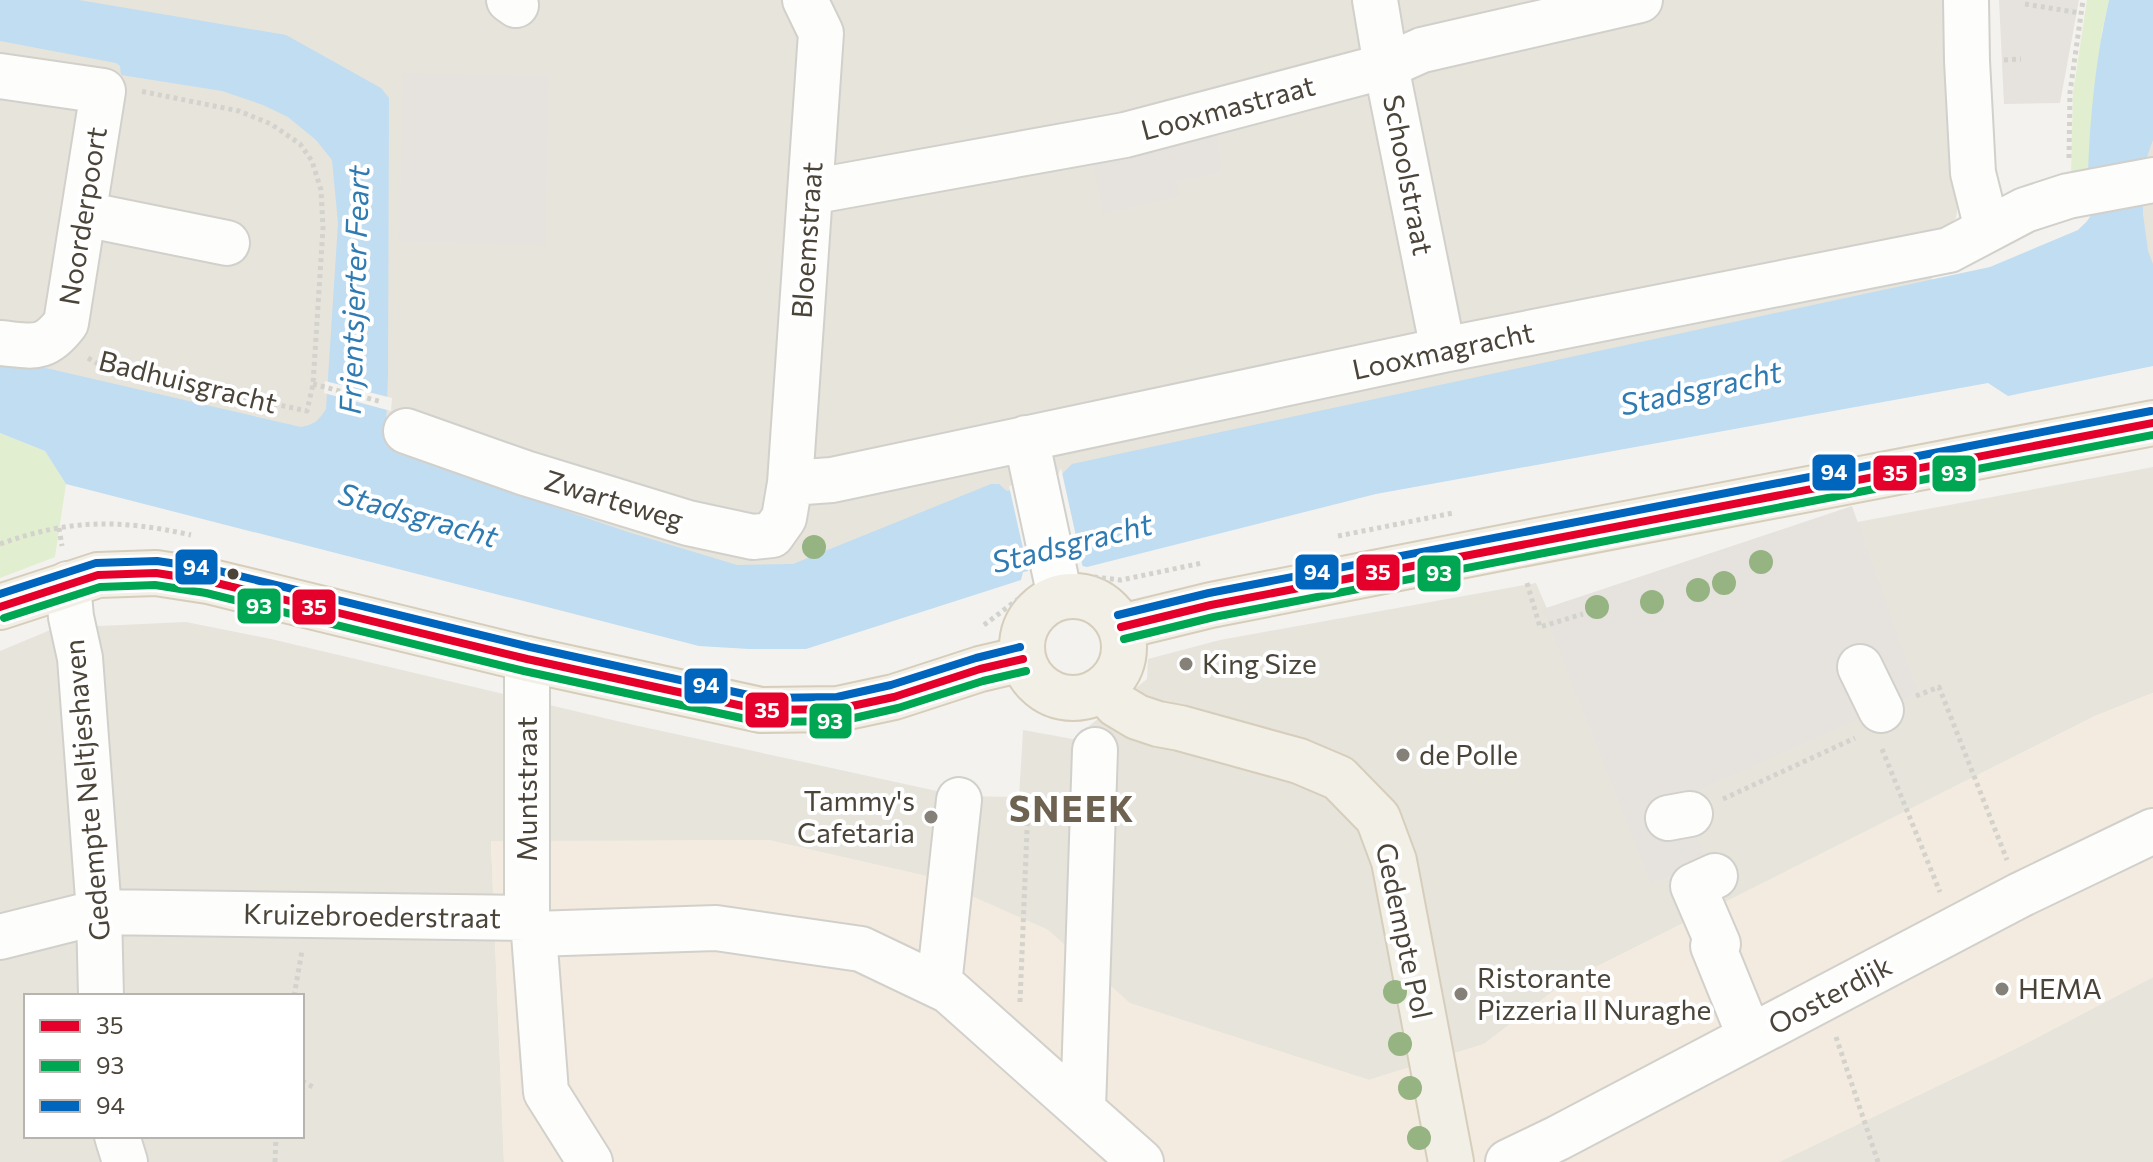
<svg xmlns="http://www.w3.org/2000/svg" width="2153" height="1162" viewBox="0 0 2153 1162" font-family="Commissioner,sans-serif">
<rect width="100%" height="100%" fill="#f4f2ee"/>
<!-- residential -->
<path fill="#e7e4dc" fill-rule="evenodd" d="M0 0H1950L1953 14 1957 211 1956 218 1951 224 1932 235V284L799 571 737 574 0 369Z
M2153 107V271L2143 269 2138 159Z
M2153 467V693L2095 716 1564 983 1484 1044 1369 1080 1129 1003 1048 930 926 876 768 840 491 842 504 1162H0V651L55 628 186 622 271 639 634 725 960 796 1019 797 1023 730 1073 739 1147 679 1148 659 1220 640 1536 583 1629 800 1852 523ZM26 996H302V1136H26Z
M2153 977V1162H1779L2017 1048Z"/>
<!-- commercial -->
<path fill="#f3ebdf" d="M2153 693V977L2017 1048 1779 1162H504L491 841 768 840 926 876 1048 930 1130 1003 1369 1080 1484 1044 1564 983 2095 716Z"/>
<!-- green -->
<path fill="#e1eecf" d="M2087 0H2109L2102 31 2088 178 2071 175 2073 93Z
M0 433 45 451 66 484 55 557 0 578Z"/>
<!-- parking -->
<path fill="#e6e3df" d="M1999 0H2079L2060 103 2004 104Z
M403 73 549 76 545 246 399 242Z
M1214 120 1222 172 1176 181 1179 196 1104 214 1091 152Z
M1852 506 1918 693 1681 798 1706 860 1651 884 1543 609Z"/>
<!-- water -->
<path fill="#c0ddf1" d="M0 0H79L286 35 381 88 389 98 388 374 386 429 387 439 390 448 396 453 628 532 737 565 793 564 991 484H999L1007 491 1062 479V474L1072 464 1990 267 2078 230C2084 224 2091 219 2092 210 2094 198 2087 185 2088 173 2090 115 2096 56 2109 0H2153V140L2143 168V214L2148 251 2153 264V366L2008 396 1988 383 1376 494 1087 567 1082 566 1077 562 1023 572 1021 580 806 649H749L699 646 66 484 45 451 0 433V359L24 363 301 427C314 425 319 420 326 409L338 223 332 160 316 140 288 117 263 105 222 91 121 75 120 66 116 63 0 41Z"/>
<!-- pier -->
<path fill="#f4f2ee" d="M325 381 392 398 391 411 324 393Z
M1061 468 1083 568 1080 569 1076 566 1029 575 1009 486 1058 475Z"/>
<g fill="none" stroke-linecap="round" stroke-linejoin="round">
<!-- minor casing -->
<g stroke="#d2d0cb" stroke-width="48">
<path id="minor" d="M509 0 516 5
M1375 0 1386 66 1443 350
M1966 0 1967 61 1973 173 1987 229
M0 76 103 91 66 323C44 352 33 346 0 343
M810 192 1125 135 1386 66 1422 50 1640 0
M84 214 227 243
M406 431 525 473 688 523 753 537 772 535 784 518 790 483 821 33 805 0
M1026 438 1060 597
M790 483 832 480 1443 350 1949 250 2025 210 2068 196 2153 180
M68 584 71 617 80 658 99 912 101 996
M527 659V918L534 934 546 1092 590 1162
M1860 667 1881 710
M1668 818 1690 814
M1715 876 1693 886 1718 944 1713 946 1750 1037
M534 934 716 928 861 949 949 991 1141 1162
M0 937 99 912 527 918
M939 985 959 800
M1083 1109 1095 750
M117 1136 125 1162
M1508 1162 1558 1138 2020 895 2153 831"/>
</g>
<!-- major casing -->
<g stroke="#d6cebb" stroke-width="48">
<path id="major" d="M1022 647a51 51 0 1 1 102 0a51 51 0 1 1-102 0Z
M0 607 98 575 156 573 208 581 527 659 761 710 838 709 894 697 980 669 1023 659
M1121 627 1211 605 1516 545 2153 423
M1103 690 1117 705 1137 717 1158 724 1180 728 1299 761 1339 778 1378 818 1394 861 1451 1162"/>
</g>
<!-- path -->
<path stroke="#d3d2cc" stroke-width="5" stroke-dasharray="4 4" stroke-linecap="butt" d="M2025 4 2080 13
M2004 60 2021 59
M2069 158 2070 92 2083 0
M88 358 103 367 307 411 313 384 323 228 321 190 312 161 300 144 271 124 239 111 140 91
M313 384 382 402
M59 528 62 546
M1338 536 1453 513
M0 544C69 519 120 519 191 535
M1094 577 1121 580 1202 563
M1527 583 1540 627 1583 614
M984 625 1021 597
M1916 696 1939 687 2007 860
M1882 749 1940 892
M1723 799 1855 738
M294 996 302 951
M1020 1002 1028 806 1024 802
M1836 1037 1878 1162
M302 1081 313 1087
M275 1162 276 1136"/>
<!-- minor -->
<use href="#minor" stroke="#fdfdfc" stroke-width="44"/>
<!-- major -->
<use href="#major" stroke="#f2efe6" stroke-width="44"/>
<!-- bus-1 casing -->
<g stroke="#fff" stroke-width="14">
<path id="bus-1" d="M0 607 98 575 156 573 208 581 527 659 761 710 838 709 894 697 980 669 1023 659
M1121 627 1211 605 2153 423"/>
</g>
<!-- bus-2 casing -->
<g stroke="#fff" stroke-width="14">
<path id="bus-2" d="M4 618 100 587 155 585 206 593 524 671 760 722 841 721 898 708 983 681 1026 671
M1124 639 1214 617 2153 435"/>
</g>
<!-- bus-3 casing -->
<g stroke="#fff" stroke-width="14">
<path id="bus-3" d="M0 594 96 563 157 561 211 569 530 647 762 698 837 697 891 685 976 658 1020 647
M1118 615 1209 593 2151 411"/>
</g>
<!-- bus-1 -->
<use href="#bus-1" stroke="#e4002b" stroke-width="8"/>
<!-- bus-2 -->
<use href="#bus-2" stroke="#00a651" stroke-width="8"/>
<!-- bus-3 -->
<use href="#bus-3" stroke="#0065bd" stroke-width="8"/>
</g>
<!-- trees -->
<g fill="#96b382">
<circle cx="814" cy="547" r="12"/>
<circle cx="1761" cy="562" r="12"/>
<circle cx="1724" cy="583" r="12"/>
<circle cx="1698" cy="590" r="12"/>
<circle cx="1652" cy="602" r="12"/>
<circle cx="1597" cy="607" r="12"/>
<circle cx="1395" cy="992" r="12"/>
<circle cx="1400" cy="1044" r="12"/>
<circle cx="1410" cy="1088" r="12"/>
<circle cx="1419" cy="1138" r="12"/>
</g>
<!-- markers -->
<circle fill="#4b4439" stroke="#fff" stroke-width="3" cx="233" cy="574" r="7"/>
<g fill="#868178" stroke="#fff" stroke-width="3">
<circle cx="1186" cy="664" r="8"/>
<circle cx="1403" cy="755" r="8"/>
<circle cx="931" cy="817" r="8"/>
<circle cx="2002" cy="989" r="8"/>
<circle cx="1461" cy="994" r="8"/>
</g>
<g text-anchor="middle" stroke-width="8" stroke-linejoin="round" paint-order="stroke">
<!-- street labels -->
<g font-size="28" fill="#4b4439" stroke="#fff">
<text transform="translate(1228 108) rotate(-15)" y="10">Looxmastraat</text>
<text transform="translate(1408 175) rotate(79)" y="10">Schoolstraat</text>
<text transform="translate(83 216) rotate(-81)" y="10">Noorderpoort</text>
<text transform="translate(807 240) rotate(-86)" y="10">Bloemstraat</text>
<text transform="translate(1443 351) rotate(-12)" y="10">Looxmagracht</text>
<text transform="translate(188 382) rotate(14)" y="10">Badhuisgracht</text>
<text transform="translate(614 500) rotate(17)" y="10">Zwarteweg</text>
<text transform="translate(527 789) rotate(-90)" y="10">Muntstraat</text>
<text transform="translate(87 790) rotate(-95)" y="10">Gedempte Neltjeshaven</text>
<text transform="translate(372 916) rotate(1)" y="10">Kruizebroederstraat</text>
<text transform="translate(1404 931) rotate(78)" y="10">Gedempte Pol</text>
<text transform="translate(1830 995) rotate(-28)" y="10">Oosterdijk</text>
</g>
<!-- poi labels -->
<g font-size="28" fill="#4b4439" stroke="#fff" text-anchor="start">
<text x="1202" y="674">King Size</text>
<text x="1419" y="765">de Polle</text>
<text x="915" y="811" text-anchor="end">Tammy's<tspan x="915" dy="32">Cafetaria</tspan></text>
<text x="1477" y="988">Ristorante<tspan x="1477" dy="32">Pizzeria Il Nuraghe</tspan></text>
<text x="2018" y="999">HEMA</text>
</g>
<!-- water labels -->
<g font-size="30" font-style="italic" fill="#2e7ab2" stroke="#fff">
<text transform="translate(355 290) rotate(-88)" y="10">Frjentsjerter Feart</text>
<text transform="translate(1701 389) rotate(-12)" y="10">Stadsgracht</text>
<text transform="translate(418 516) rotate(16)" y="10">Stadsgracht</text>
<text transform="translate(1072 544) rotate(-14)" y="10">Stadsgracht</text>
</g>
<!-- district labels -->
<g font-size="36" font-weight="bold" letter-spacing="2" fill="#6e6250" stroke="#fff">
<text x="1072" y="822">SNEEK</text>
</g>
</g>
<g stroke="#fff" stroke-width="3">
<rect x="1811" y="453" width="46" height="39" rx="8" fill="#0065bd"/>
<rect x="1872" y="454" width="46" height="38" rx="8" fill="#e4002b"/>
<rect x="1931" y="454" width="46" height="39" rx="8" fill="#00a651"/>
<rect x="174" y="548" width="45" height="38" rx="8" fill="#0065bd"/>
<rect x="1294" y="553" width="46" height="38" rx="8" fill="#0065bd"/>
<rect x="1355" y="553" width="46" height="39" rx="8" fill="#e4002b"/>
<rect x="1416" y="554" width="46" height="39" rx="8" fill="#00a651"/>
<rect x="236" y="587" width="46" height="38" rx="8" fill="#00a651"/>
<rect x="291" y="588" width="46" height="38" rx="8" fill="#e4002b"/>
<rect x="683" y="667" width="46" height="38" rx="8" fill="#0065bd"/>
<rect x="744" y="691" width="46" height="38" rx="8" fill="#e4002b"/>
<rect x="808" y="702" width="45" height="38" rx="8" fill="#00a651"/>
</g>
<g font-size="22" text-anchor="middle" font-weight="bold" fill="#fff">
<text x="1834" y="480">94</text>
<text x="1895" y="481">35</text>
<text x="1954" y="481">93</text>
<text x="196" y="575">94</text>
<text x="1317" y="580">94</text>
<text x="1378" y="580">35</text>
<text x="1439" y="581">93</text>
<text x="259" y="614">93</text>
<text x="314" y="615">35</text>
<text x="706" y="693">94</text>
<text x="767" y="718">35</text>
<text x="830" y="729">93</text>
</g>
<!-- legend -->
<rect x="24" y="994" width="280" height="144" fill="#ffffff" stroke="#b7b4b0" stroke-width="2"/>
<rect x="40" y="1020" width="40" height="12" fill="#e4002b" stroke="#b7b4b0" stroke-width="2"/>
<text x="96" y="1034" font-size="24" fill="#4b4439">35</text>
<rect x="40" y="1060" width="40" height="12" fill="#00a651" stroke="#b7b4b0" stroke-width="2"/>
<text x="96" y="1074" font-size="24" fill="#4b4439">93</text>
<rect x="40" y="1100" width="40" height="12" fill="#0065bd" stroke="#b7b4b0" stroke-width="2"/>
<text x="96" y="1114" font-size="24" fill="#4b4439">94</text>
</svg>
